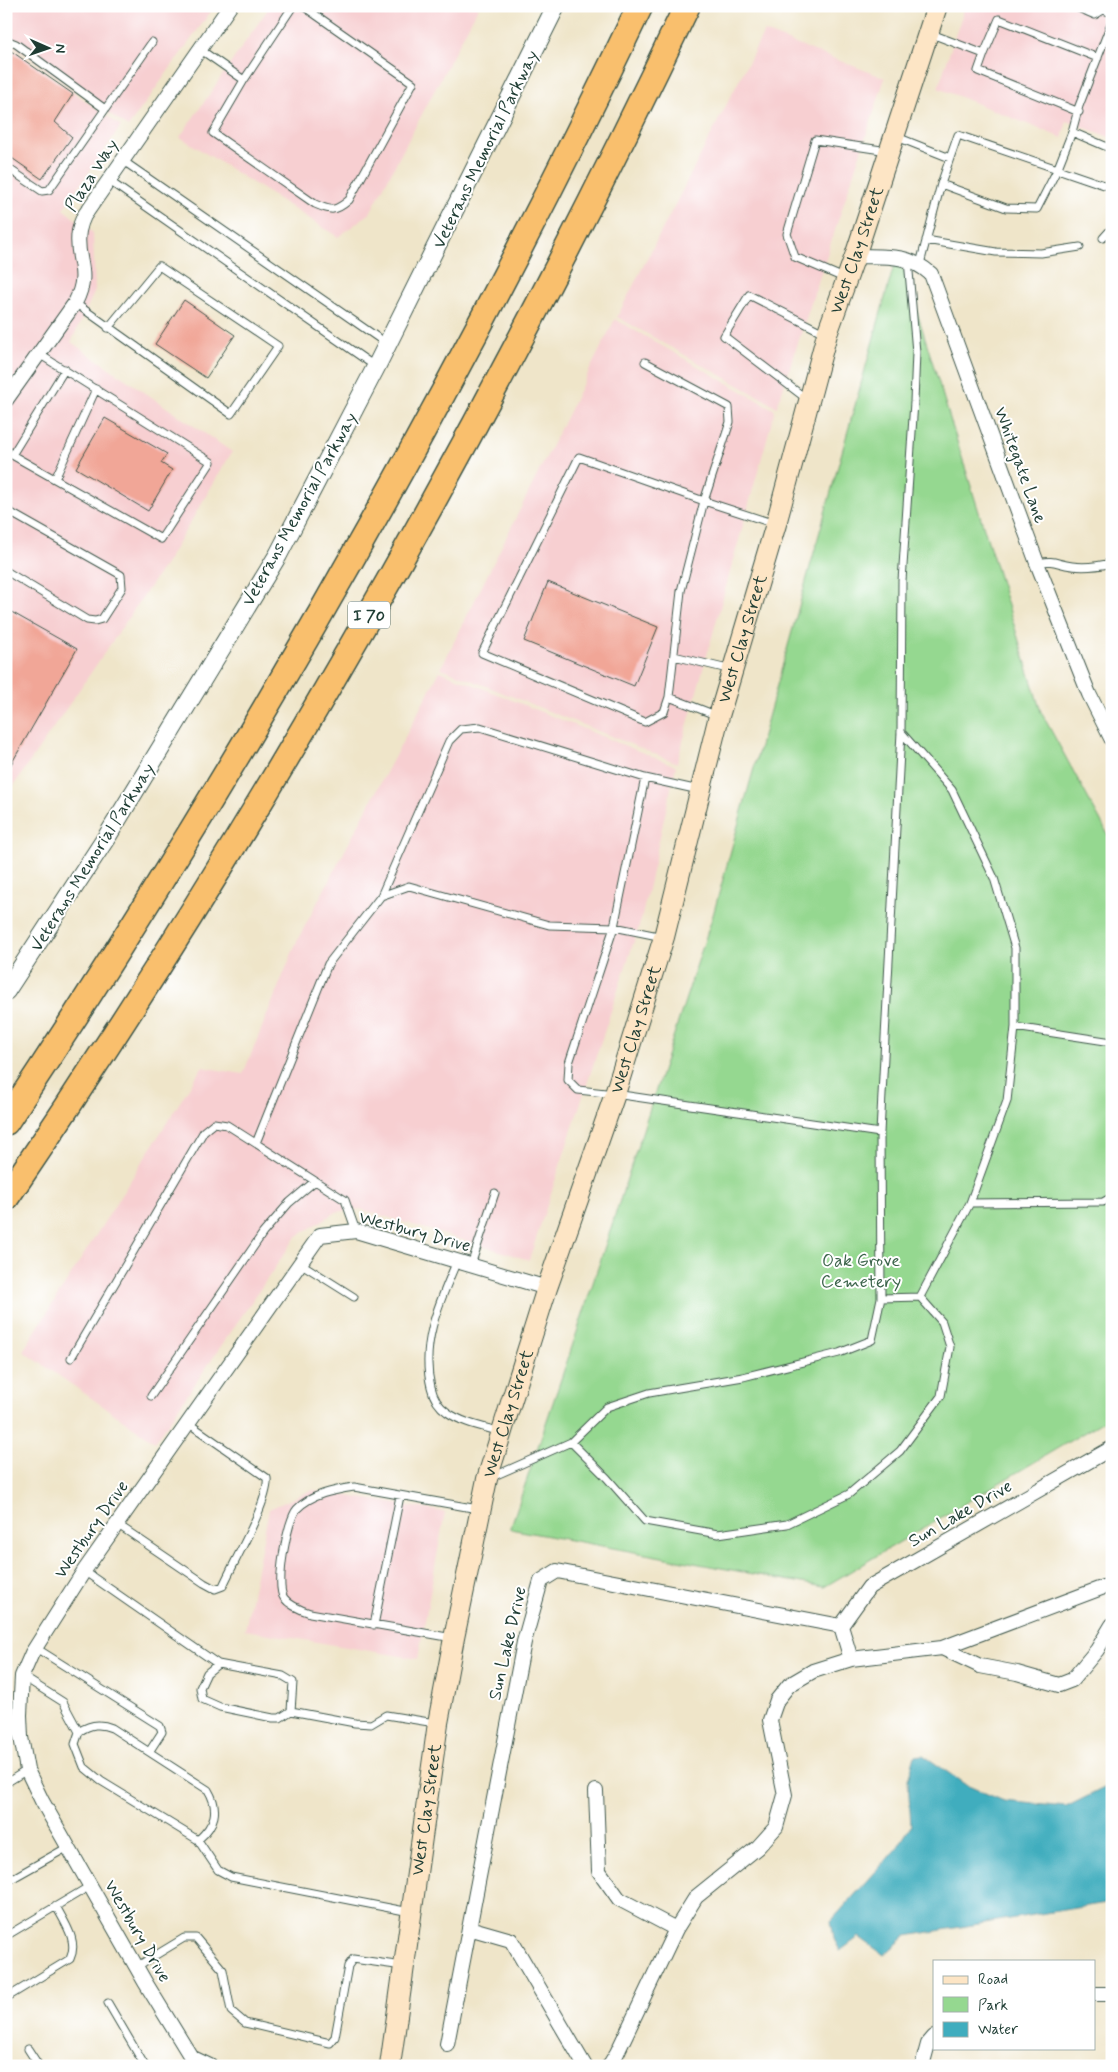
<svg xmlns="http://www.w3.org/2000/svg" width="1118" height="2072" viewBox="0 0 1118 2072" font-family="Mynerve,sans-serif">
<rect width="100%" height="100%" fill="#fff"/>
<filter id="ink" filterUnits="userSpaceOnUse"><feTurbulence type="fractalNoise" baseFrequency=".02" numOctaves="2"/><feDisplacementMap in="SourceGraphic" scale="10" xChannelSelector="R" yChannelSelector="G"/><feConvolveMatrix kernelMatrix="1 2 1 2 8 2 1 2 1" color-interpolation-filters="sRGB"/></filter>
<filter id="wash" filterUnits="userSpaceOnUse"><feTurbulence type="fractalNoise" baseFrequency=".0096" numOctaves="4" result="noise"/><feDisplacementMap in="SourceGraphic" scale="20" xChannelSelector="R" yChannelSelector="G"/><feGaussianBlur stdDeviation="1.12" result="paint"/><feColorMatrix in="noise" values="0 0 0 0 0 0 0 0 0 0 0 0 0 0 0 0 0 1.4 0 .05"/><feComposite in="paint" operator="in"/></filter>
<g filter="url(#wash)">
<rect width="100%" height="100%" fill="#efe5c9"/>
<!-- built -->
<path fill="#f7cfd1" d="M6 6H215L128 127 6 40Z
M270 6H479L370 213 338 237 180 137Z
M965 6H1112V138L1067 121 1062 138 938 88Z
M764 32 885 78 777 407 617 317Z
M6 44 121 126 63 209 93 233 95 291 71 342 232 452 168 560 12 788 6 784Z
M615 319 775 410 677 763 441 668Z
M440 671 676 766 641 920 529 1260 360 1209 336 1212 296 1237 155 1442 23 1351 202 1067 243 1074 297 941Z
M312 1490 445 1512 418 1659 245 1630 269 1509Z"/>
<!-- green -->
<path fill="#95d890" stroke="#5a8a62" d="M898 251 1041 712 1112 842V1416L824 1587 510 1529 578 1329 713 915Z"/>
<!-- water -->
<path fill="#40adbe" stroke="#307579" d="M923 1755 966 1785 1004 1801 1066 1807 1112 1784V1902L906 1936 884 1955 859 1937 840 1951 834 1938 831 1921 897 1848 911 1826 908 1780 915 1756Z"/>
<g id="blocks">
<!-- building -->
<path fill="#f1a697" d="M11 51 73 94 55 122 72 137 42 179 6 154V58Z
M184 300 235 335 206 378 155 344Z
M105 418 167 454 161 463 172 470 148 511 76 468Z
M548 582 658 627 634 686 524 641Z
M6 609 77 649 6 773Z"/>
</g>
</g>
<g filter="url(#ink)">
<use href="#blocks" fill-opacity="0" stroke="#3e564a" stroke-width="1"/>
<g fill="none" stroke-linecap="round" stroke-linejoin="round">
<!-- service casing -->
<g stroke="#3e564a" stroke-width="9">
<path id="service" d="M1074 6 1095 15 1103 10 1102 6
M1103 10 1112 13
M929 33 984 54 978 71 1079 112
M6 40 16 44 105 109
M201 50 244 80 293 6
M984 54 999 19 1098 58
M244 80 213 133 315 204C331 211 335 212 349 200L413 83 303 6
M1072 132 1079 106 1112 21
M897 137 950 158
M1112 149 1072 132 1057 170 1037 209 1006 208 941 184 958 135 1110 187 1112 189
M122 160 387 344
M6 167 42 191 49 190 152 42
M108 180 376 367
M1103 238 1112 228
M926 240 996 252 1041 253 1080 247
M920 264 941 184
M844 278 795 257 787 234 815 140 888 151
M75 303 231 414 278 346 159 266 108 328
M39 354 211 462 161 539 12 455 65 369
M645 362 729 407 730 422 704 501 775 524
M808 400 724 336 749 295 826 334
M55 479 96 389
M6 510 121 575 122 588 102 619 95 621 87 620 6 571
M1037 563C1055 559 1056 564 1072 566 1086 568 1099 566 1112 563
M674 656 732 670
M669 697 681 591 704 501 579 457 482 653 645 722 664 712 669 697 718 716
M901 732 952 790 994 878 1015 948V1027L1007 1101 970 1203
M645 778 614 927 569 1063 568 1080 578 1090 615 1094 880 1133 881 1298 920 1297 970 1203 1103 1202 1112 1197
M381 896 449 741 461 729 480 727 645 778 699 790
M1015 1027 1112 1042
M880 1133 901 732 902 581 914 402 916 352 908 260
M256 1143 328 964 381 896 409 886 549 925 614 927 663 937
M457 1261C440 1301 420 1343 431 1387 433 1396 438 1406 447 1412 462 1423 484 1427 501 1432
M300 1263 354 1297
M471 1265 495 1193
M71 1358 204 1131 214 1123 227 1125 345 1200 356 1231
M151 1396 263 1233 289 1203 315 1181
M571 1442 607 1478 645 1521 718 1534 787 1524 849 1494 900 1451 941 1396 950 1347 942 1322 920 1297
M492 1477 571 1442 607 1407 649 1393 743 1377 839 1353 872 1340 881 1298
M117 1524 204 1583 215 1589 223 1586C233 1563 270 1500 267 1478L188 1423
M84 1571 218 1664 283 1676 293 1682 291 1711
M374 1625 400 1496
M453 1638 310 1613C301 1610 290 1606 284 1598 275 1586 287 1520 297 1509 311 1494 335 1490 354 1487L478 1509
M36 1648 160 1726 162 1732 149 1752
M218 1664 207 1673 200 1688 202 1699 220 1707 273 1718H280L291 1711 355 1723 371 1724 386 1715 435 1723
M22 1676 63 1702 79 1732 75 1744 84 1767 101 1781 198 1840 218 1870 231 1877 410 1912
M6 1728 21 1737
M79 1732C90 1724 100 1723 112 1728L208 1790C220 1810 215 1825 198 1840
M6 1783 27 1770
M6 1882 68 1847
M6 1936 90 1886
M136 1967 184 1938H196L223 1970 231 2011 245 2023 330 2043 335 2037 348 1966 353 1959 403 1966
M6 1998 70 1959C79 1941 64 1922 56 1906
M108 2003 145 2066
M28 2049 39 2066"/>
</g>
<!-- minor casing -->
<g stroke="#3e564a" stroke-width="16">
<path id="minor" d="M855 256C885 257 908 253 931 274L1037 563 1089 694 1112 740
M6 400 75 303C92 270 74 260 79 231 80 226 82 220 84 216L230 6
M942 1648 980 1666 1017 1673 1059 1685 1072 1680 1097 1650 1112 1625
M851 1659 841 1626 869 1587 1112 1448
M596 1791 599 1871 619 1899 676 1929
M469 1928 511 1940 585 2066
M1094 1994H1112
M447 2044 524 1642 541 1581 557 1571 841 1626
M210 2066 191 2057 145 1982 42 1801 27 1770 21 1737 20 1715 22 1676 32 1653 84 1571 320 1235 356 1231 547 1288
M609 2066 617 2053 676 1929 696 1897 758 1847 776 1827 785 1795 770 1720 777 1700 789 1685 813 1671 851 1659 942 1648 1112 1584
M922 2066 928 2044 934 2037"/>
</g>
<!-- tertiary casing -->
<g stroke="#3e564a" stroke-width="20">
<path id="tertiary" d="M6 991 108 835 278 555 376 367 556 6"/>
</g>
<!-- secondary casing -->
<g stroke="#3e564a" stroke-width="22">
<g id="secondary">
<path id="s1" d="M390 2066 438 1723 454 1638 487 1479 547 1288 615 1094 664 937 719 716 776 524 827 334 855 256 937 6"/>
</g>
</g>
<!-- motorway casing -->
<g stroke="#3e564a" stroke-width="28">
<path id="motorway" d="M6 1122C243 765 455 392 640 6
M6 1198C264 820 490 419 687 6"/>
</g>
<!-- service -->
<use href="#service" stroke="#fff" stroke-width="7"/>
<!-- minor -->
<use href="#minor" stroke="#fff" stroke-width="14"/>
<!-- tertiary -->
<use href="#tertiary" stroke="#fff" stroke-width="18"/>
<!-- secondary -->
<use href="#secondary" stroke="#fde5c5" stroke-width="20"/>
<!-- motorway -->
<use href="#motorway" stroke="#f9bf6d" stroke-width="25"/>
</g>
</g>
<g text-anchor="middle" stroke-width="4" stroke-linejoin="round" paint-order="stroke">
<!-- shield labels -->
<rect fill="#fff" stroke="#627771" stroke-width="1" x="348" y="601.5" width="42" height="27" rx="4"/>
<g font-size="16" font-weight="bold" fill="#1f3d34">
<text x="369" y="621">I 70</text>
</g>
<!-- street labels -->
<g font-size="18" fill="#1f3d34" stroke="#fff">
<text transform="translate(485 149) rotate(-64)" y="6">Veterans Memorial Parkway</text>
<text transform="translate(91 175) rotate(-57)" y="6">Plaza Way</text>
<text dy="6" stroke="none"><textPath href="#s1" startOffset="1879">West Clay Street</textPath></text>
<text transform="translate(1021 465) rotate(70)" y="6">Whitegate Lane</text>
<text transform="translate(299 509) rotate(-61)" y="6">Veterans Memorial Parkway</text>
<text dy="6" stroke="none"><textPath href="#s1" startOffset="1474">West Clay Street</textPath></text>
<text transform="translate(92 857) rotate(-58)" y="6">Veterans Memorial Parkway</text>
<text dy="6" stroke="none"><textPath href="#s1" startOffset="1069">West Clay Street</textPath></text>
<text transform="translate(415 1231) rotate(15)" y="6">Westbury Drive</text>
<text dy="6" stroke="none"><textPath href="#s1" startOffset="664">West Clay Street</textPath></text>
<text transform="translate(960 1513) rotate(-30)" y="6">Sun Lake Drive</text>
<text transform="translate(91 1529) rotate(-55)" y="6">Westbury Drive</text>
<text transform="translate(507 1643) rotate(-77)" y="6">Sun Lake Drive</text>
<text dy="6" stroke="none"><textPath href="#s1" startOffset="259">West Clay Street</textPath></text>
<text transform="translate(138 1931) rotate(60)" y="6">Westbury Drive</text>
</g>
<!-- park labels -->
<g font-size="18" fill="#3c644b" stroke="#fff">
<text x="861" y="1266">Oak Grove<tspan x="861" dy="21">Cemetery</tspan></text>
</g>
</g>
<!-- margin -->
<rect width="1118" height="2072" fill="none" stroke="#fff" stroke-width="25"/>
<!-- legend -->
<rect x="933" y="1960" width="162" height="90" fill="#ffffff" stroke="#a5b1ae"/>
<rect x="943" y="1976" width="25" height="8" fill="#fde5c5" stroke="#a5b1ae"/>
<text x="978" y="1984" font-size="15" fill="#1f3d34">Road</text>
<rect x="943" y="1997" width="25" height="15" fill="#95d890" stroke="#a5b1ae"/>
<text x="978" y="2010" font-size="15" fill="#1f3d34">Park</text>
<rect x="943" y="2022" width="25" height="15" fill="#40adbe" stroke="#a5b1ae"/>
<text x="978" y="2034" font-size="15" fill="#1f3d34">Water</text>
<!-- north arrow -->
<g transform="translate(48 48) rotate(92)" stroke="#ffffff" stroke-width="4" paint-order="stroke">
<path d="M0-4L9 19L0 12L-9 19Z" fill="#1f3d34"/>
<text y="-8" font-size="14" font-weight="bold" text-anchor="middle" fill="#1f3d34">N</text>
</g>
</svg>
